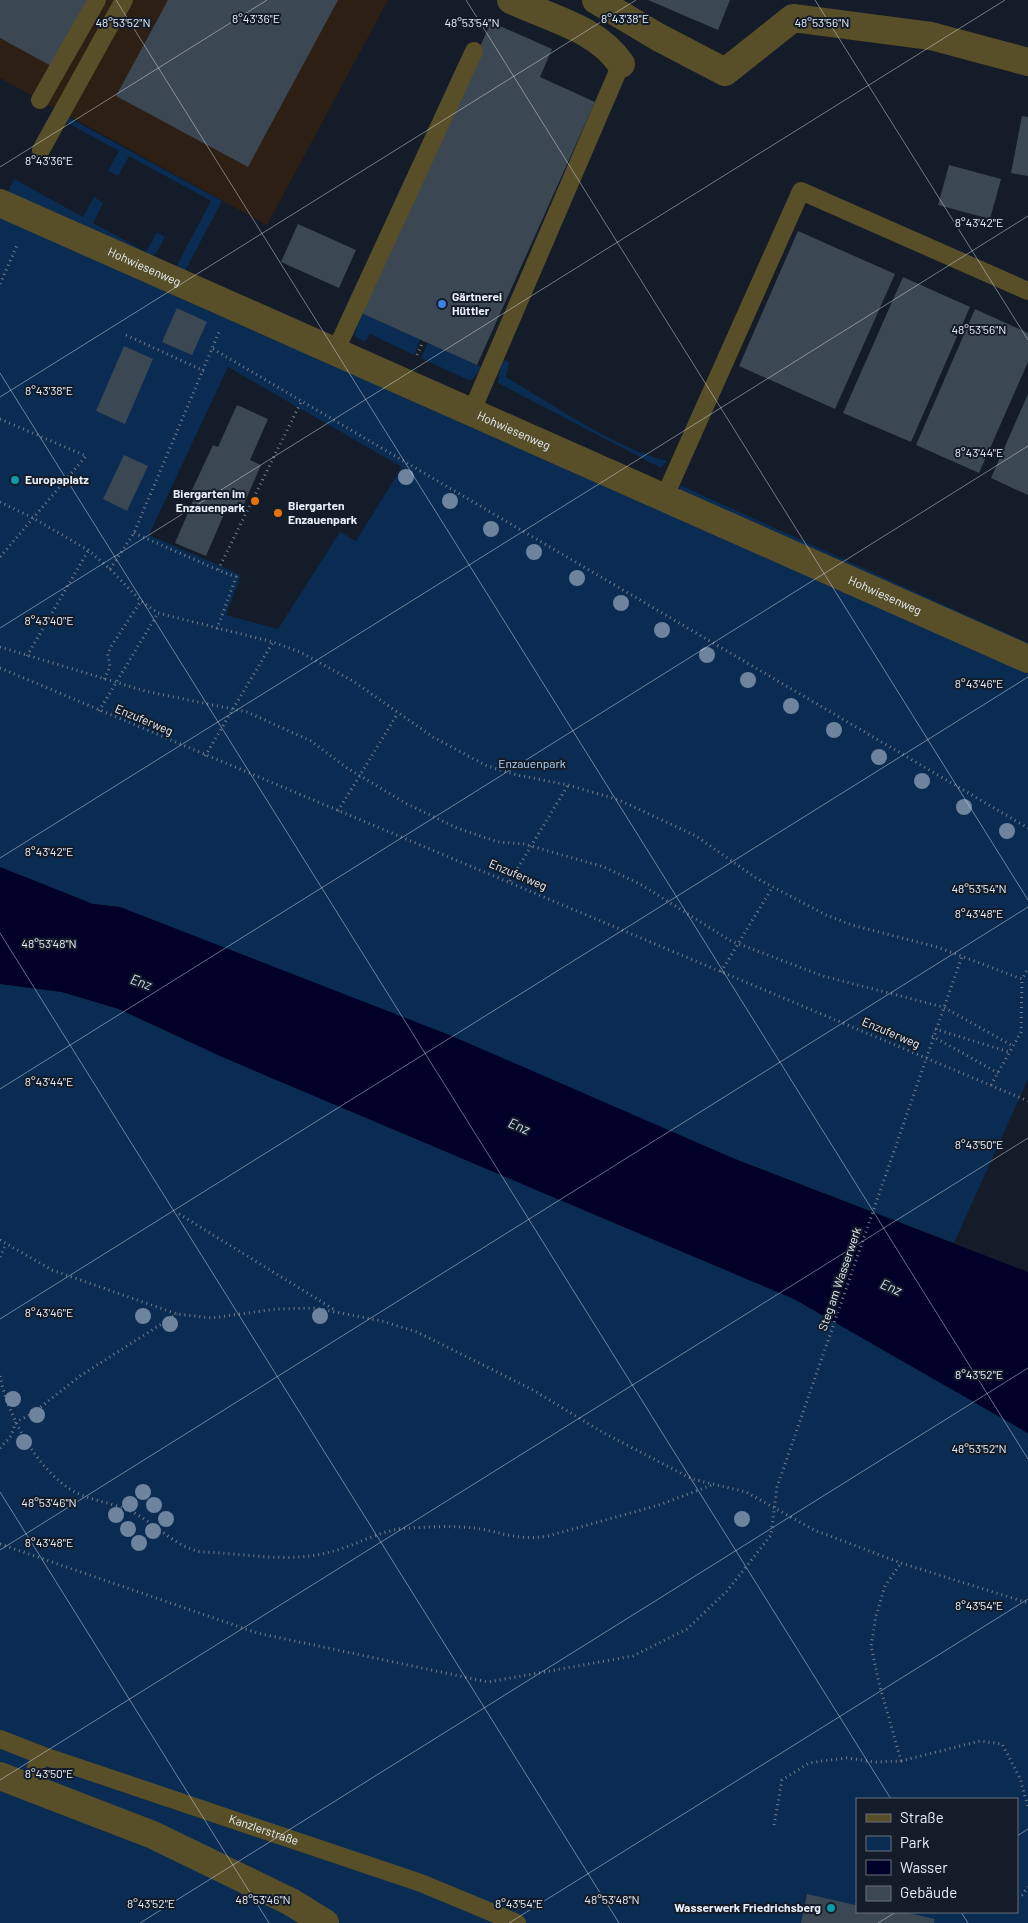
<svg xmlns="http://www.w3.org/2000/svg" width="1028" height="1923" viewBox="0 0 1028 1923" font-family="Barlow,sans-serif">
<rect width="100%" height="100%" fill="#131c28"/>
<!-- industrial -->
<path fill="#2e1f14" d="M0 0H388L267 225 0 78Z"/>
<!-- green -->
<path fill="#0a2c52" fill-rule="evenodd" d="M66 116 222 201 183 275 177 269 178 263 211 201 129 156 118 176 108 171 119 151 64 121Z
M14 179 83 217 94 197 103 203 93 223 146 252 157 232 165 237 156 253 150 258 8 192Z
M0 217 272 339 274 338 1028 672V1079L954 1243 735 1159 120 907 93 904 0 867ZM228 367 402 467 356 541 340 532 278 629 226 615 241 575 149 535Z
M361 313 420 339 414 355 370 334 365 342 354 336Z
M428 343 483 367 472 380H468L421 358Z
M501 359 509 362 506 377C554 405 613 447 667 461L661 468 498 383Z
M680 485 1028 643V653L680 492Z
M0 984 62 992 119 1009 220 1056 794 1299 1028 1433V1923H0ZM857 1799H1017V1912H857Z"/>
<!-- water -->
<path fill="#000028" d="M0 867 93 904 120 907 452 1036 735 1159 1028 1272V1433L794 1299 220 1056 119 1009 62 992 0 984Z"/>
<!-- building -->
<path fill="#3c4754" d="M0 0H87L51 66 0 38Z
M168 0H338L248 167 116 96Z
M648 0H730L718 30Z
M491 22 552 49 540 77 595 102 477 365 361 313Z
M1022 116 1028 117V176L1011 173Z
M949 165 1001 179 990 219 938 205Z
M298 224 356 250 339 288 281 262Z
M798 231 895 274 835 409 739 366Z
M903 277 970 307 911 442 843 413Z
M177 308 207 322 192 355 162 342Z
M975 309 1028 333V362L979 473 916 445Z
M124 346 153 359 125 424 96 411Z
M1028 394V495L991 478Z
M237 405 268 419 250 460 261 465 241 511 228 505 206 556 175 543 197 492 192 490 213 445 218 447Z
M124 455 148 466 127 511 103 499Z
M807 1894 855 1905 857 1900V1912H904L935 1919 934 1923H801Z"/>
<g fill="none" stroke-linecap="round" stroke-linejoin="round">
<!-- path -->
<path stroke="#767d88" stroke-width="3" stroke-dasharray="1 4" stroke-linecap="butt" d="M0 284 18 243
M126 335 204 371
M213 349 1028 828
M417 355 423 341
M0 419 86 456 0 557
M0 502 33 518 88 550 110 569 141 601 158 613 273 642 300 652 353 681 433 737 487 766 517 775 568 785 619 800 696 836 756 878 826 915 852 925 937 947 1022 979 1028 968
M134 533 218 570
M110 569 134 533 219 332
M217 629 236 577 218 570 301 402
M0 647 145 691 247 712 311 741 347 768 407 804 457 828 498 842 524 844 604 867 640 884 731 941 823 976 943 1007 1013 1046
M27 656 88 551
M0 668 1028 1101
M104 679 110 667 108 655 110 648 141 601
M99 711 158 613
M205 756 273 642
M338 811 398 713
M510 881 568 785
M721 972 772 888
M935 1029 1009 1052
M932 1036 998 1073
M991 1085 1021 1032 1022 979
M179 1214 335 1310
M0 1240 52 1270 177 1314 212 1318 276 1309 315 1308 382 1321 417 1332 533 1390 602 1432 692 1479 746 1492 814 1530 901 1563 1028 1603
M0 1257 6 1244
M0 1376C7 1415 39 1473 75 1492 94 1502 117 1503 136 1514 158 1526 176 1547 201 1552 242 1553 286 1563 326 1553 355 1547 380 1529 409 1528 426 1527 445 1526 462 1527 495 1528 512 1542 548 1536L659 1505 712 1485
M0 1448 11 1436 16 1422 33 1413 80 1376 177 1314
M0 1544 257 1633 488 1682 633 1656 687 1629 727 1591 771 1535 777 1487 962 956
M901 1761 980 1741 1002 1744 1020 1778 1028 1807
M774 1825 782 1780 809 1763 822 1761 847 1758 874 1762 901 1761 879 1683 871 1646 876 1616 885 1586 901 1563
M1017 1897 1022 1895 1028 1887"/>
<!-- lane -->
<g stroke="#584e28" stroke-width="18">
<path d="M40 100 97 0"/>
<path d="M41 150 124 0"/>
<path d="M335 352 474 51"/>
<path d="M471 413 621 64"/>
<path d="M664 498 801 191 1028 291"/>
<path id="s1" d="M0 1739 41 1755 421 1883 517 1923"/>
<path d="M28 1788 41 1755"/>
</g>
<!-- street -->
<g stroke="#584e28" stroke-width="28">
<path d="M511 0C549 18 597 28 621 64"/>
<path d="M596 0 658 37 725 72 793 18 931 36 1028 62"/>
<path id="s2" d="M0 203 1028 659"/>
<path d="M0 1776 153 1835 291 1902 325 1923"/>
</g>
</g>
<!-- trees -->
<g fill="#6e839d">
<circle cx="406" cy="477" r="8"/>
<circle cx="450" cy="501" r="8"/>
<circle cx="491" cy="529" r="8"/>
<circle cx="534" cy="552" r="8"/>
<circle cx="577" cy="578" r="8"/>
<circle cx="621" cy="603" r="8"/>
<circle cx="662" cy="630" r="8"/>
<circle cx="707" cy="655" r="8"/>
<circle cx="748" cy="680" r="8"/>
<circle cx="791" cy="706" r="8"/>
<circle cx="834" cy="730" r="8"/>
<circle cx="879" cy="757" r="8"/>
<circle cx="922" cy="781" r="8"/>
<circle cx="964" cy="807" r="8"/>
<circle cx="1007" cy="831" r="8"/>
<circle cx="143" cy="1316" r="8"/>
<circle cx="320" cy="1316" r="8"/>
<circle cx="170" cy="1324" r="8"/>
<circle cx="13" cy="1399" r="8"/>
<circle cx="37" cy="1415" r="8"/>
<circle cx="24" cy="1442" r="8"/>
<circle cx="143" cy="1492" r="8"/>
<circle cx="130" cy="1504" r="8"/>
<circle cx="154" cy="1505" r="8"/>
<circle cx="116" cy="1515" r="8"/>
<circle cx="166" cy="1519" r="8"/>
<circle cx="742" cy="1519" r="8"/>
<circle cx="128" cy="1529" r="8"/>
<circle cx="153" cy="1531" r="8"/>
<circle cx="139" cy="1543" r="8"/>
</g>
<!-- ticks -->
<path fill="none" stroke="#e8eef7" stroke-width="1" stroke-opacity="0.45" d="M116 0 1028 1459M466 0 1028 900M815 0 1028 340M0 167 267 0M0 373 891 1799M0 397 636 0M0 628 1005 0M0 858 1028 216M0 933 619 1923M0 1089 1028 446M0 1319 1028 677M0 1492 269 1923M0 1550 1028 907M0 1780 1028 1138M1017 1836 1028 1829M961 1912 968 1923M140 1923 1028 1368M509 1923 1028 1599M878 1923 896 1912"/>
<!-- markers -->
<circle fill="#3f7fe0" stroke="#131c28" stroke-width="2" cx="442" cy="304" r="5"/>
<g fill="#0f9aa8" stroke="#131c28" stroke-width="2">
<circle cx="15" cy="480" r="5"/>
<circle cx="831" cy="1908" r="5"/>
</g>
<g fill="#e8710a" stroke="#131c28" stroke-width="2">
<circle cx="255" cy="501" r="5"/>
<circle cx="278" cy="513" r="5"/>
</g>
<g text-anchor="middle" stroke-width="4" stroke-linejoin="round" paint-order="stroke">
<!-- street labels -->
<g font-size="12" fill="#e8eef7" stroke="#131c28">
<text dy="4" stroke="none"><textPath href="#s2" startOffset="158">Hohwiesenweg</textPath></text>
<text dy="4" stroke="none"><textPath href="#s2" startOffset="562">Hohwiesenweg</textPath></text>
<text dy="4" stroke="none"><textPath href="#s2" startOffset="968">Hohwiesenweg</textPath></text>
<text transform="translate(144 720) rotate(23)" y="4">Enzuferweg</text>
<text transform="translate(518 875) rotate(23)" y="4">Enzuferweg</text>
<text transform="translate(891 1033) rotate(23)" y="4">Enzuferweg</text>
<text transform="translate(840 1279) rotate(-71)" y="4">Steg am Wasserwerk</text>
<text dy="4" stroke="none"><textPath href="#s1" startOffset="279">Kanzlerstraße</textPath></text>
</g>
<!-- poi labels -->
<g font-size="12" font-weight="bold" fill="#e8eef7" stroke="#131c28" text-anchor="start">
<text x="452" y="301">Gärtnerei<tspan x="452" dy="14">Hüttler</tspan></text>
<text x="25" y="484">Europaplatz</text>
<text x="245" y="498" text-anchor="end">Biergarten im<tspan x="245" dy="14">Enzauenpark</tspan></text>
<text x="288" y="510">Biergarten<tspan x="288" dy="14">Enzauenpark</tspan></text>
<text x="821" y="1912" text-anchor="end">Wasserwerk Friedrichsberg</text>
</g>
<!-- park labels -->
<g font-size="12" fill="#b8d7fd" stroke="#131c28">
<text x="532" y="768">Enzauenpark</text>
</g>
<!-- water labels -->
<g font-size="14" font-style="italic" fill="#cbdbee" stroke="#131c28">
<text transform="translate(141 982) rotate(20)" y="5">Enz</text>
<text transform="translate(519 1126) rotate(23)" y="5">Enz</text>
<text transform="translate(891 1287) rotate(23)" y="5">Enz</text>
</g>
</g>
<g font-size="12" text-anchor="middle" fill="#e8eef7" stroke="#131c28" stroke-width="4" stroke-linejoin="round" paint-order="stroke">
<text x="625" y="23">8°43'38"E</text>
<text x="256" y="23">8°43'36"E</text>
<text x="123" y="27">48°53'52"N</text>
<text x="472" y="27">48°53'54"N</text>
<text x="822" y="27">48°53'56"N</text>
<text x="49" y="165">8°43'36"E</text>
<text x="979" y="227">8°43'42"E</text>
<text x="979" y="334">48°53'56"N</text>
<text x="49" y="395">8°43'38"E</text>
<text x="979" y="457">8°43'44"E</text>
<text x="49" y="625">8°43'40"E</text>
<text x="979" y="688">8°43'46"E</text>
<text x="49" y="856">8°43'42"E</text>
<text x="979" y="893">48°53'54"N</text>
<text x="979" y="918">8°43'48"E</text>
<text x="49" y="948">48°53'48"N</text>
<text x="49" y="1086">8°43'44"E</text>
<text x="979" y="1149">8°43'50"E</text>
<text x="49" y="1317">8°43'46"E</text>
<text x="979" y="1379">8°43'52"E</text>
<text x="979" y="1453">48°53'52"N</text>
<text x="49" y="1507">48°53'46"N</text>
<text x="49" y="1547">8°43'48"E</text>
<text x="979" y="1610">8°43'54"E</text>
<text x="49" y="1778">8°43'50"E</text>
<text x="263" y="1904">48°53'46"N</text>
<text x="612" y="1904">48°53'48"N</text>
<text x="151" y="1908">8°43'52"E</text>
<text x="519" y="1908">8°43'54"E</text>
</g>
<!-- legend -->
<rect x="856" y="1798" width="162" height="115" fill="#131c28" stroke="#68707b"/>
<rect x="866" y="1814" width="25" height="8" fill="#584e28" stroke="#68707b"/>
<text x="900" y="1823" font-size="15" fill="#e8eef7">Straße</text>
<rect x="866" y="1836" width="25" height="15" fill="#0a2c52" stroke="#68707b"/>
<text x="900" y="1848" font-size="15" fill="#e8eef7">Park</text>
<rect x="866" y="1860" width="25" height="15" fill="#000028" stroke="#68707b"/>
<text x="900" y="1873" font-size="15" fill="#e8eef7">Wasser</text>
<rect x="866" y="1886" width="25" height="15" fill="#3c4754" stroke="#68707b"/>
<text x="900" y="1898" font-size="15" fill="#e8eef7">Gebäude</text>
</svg>
